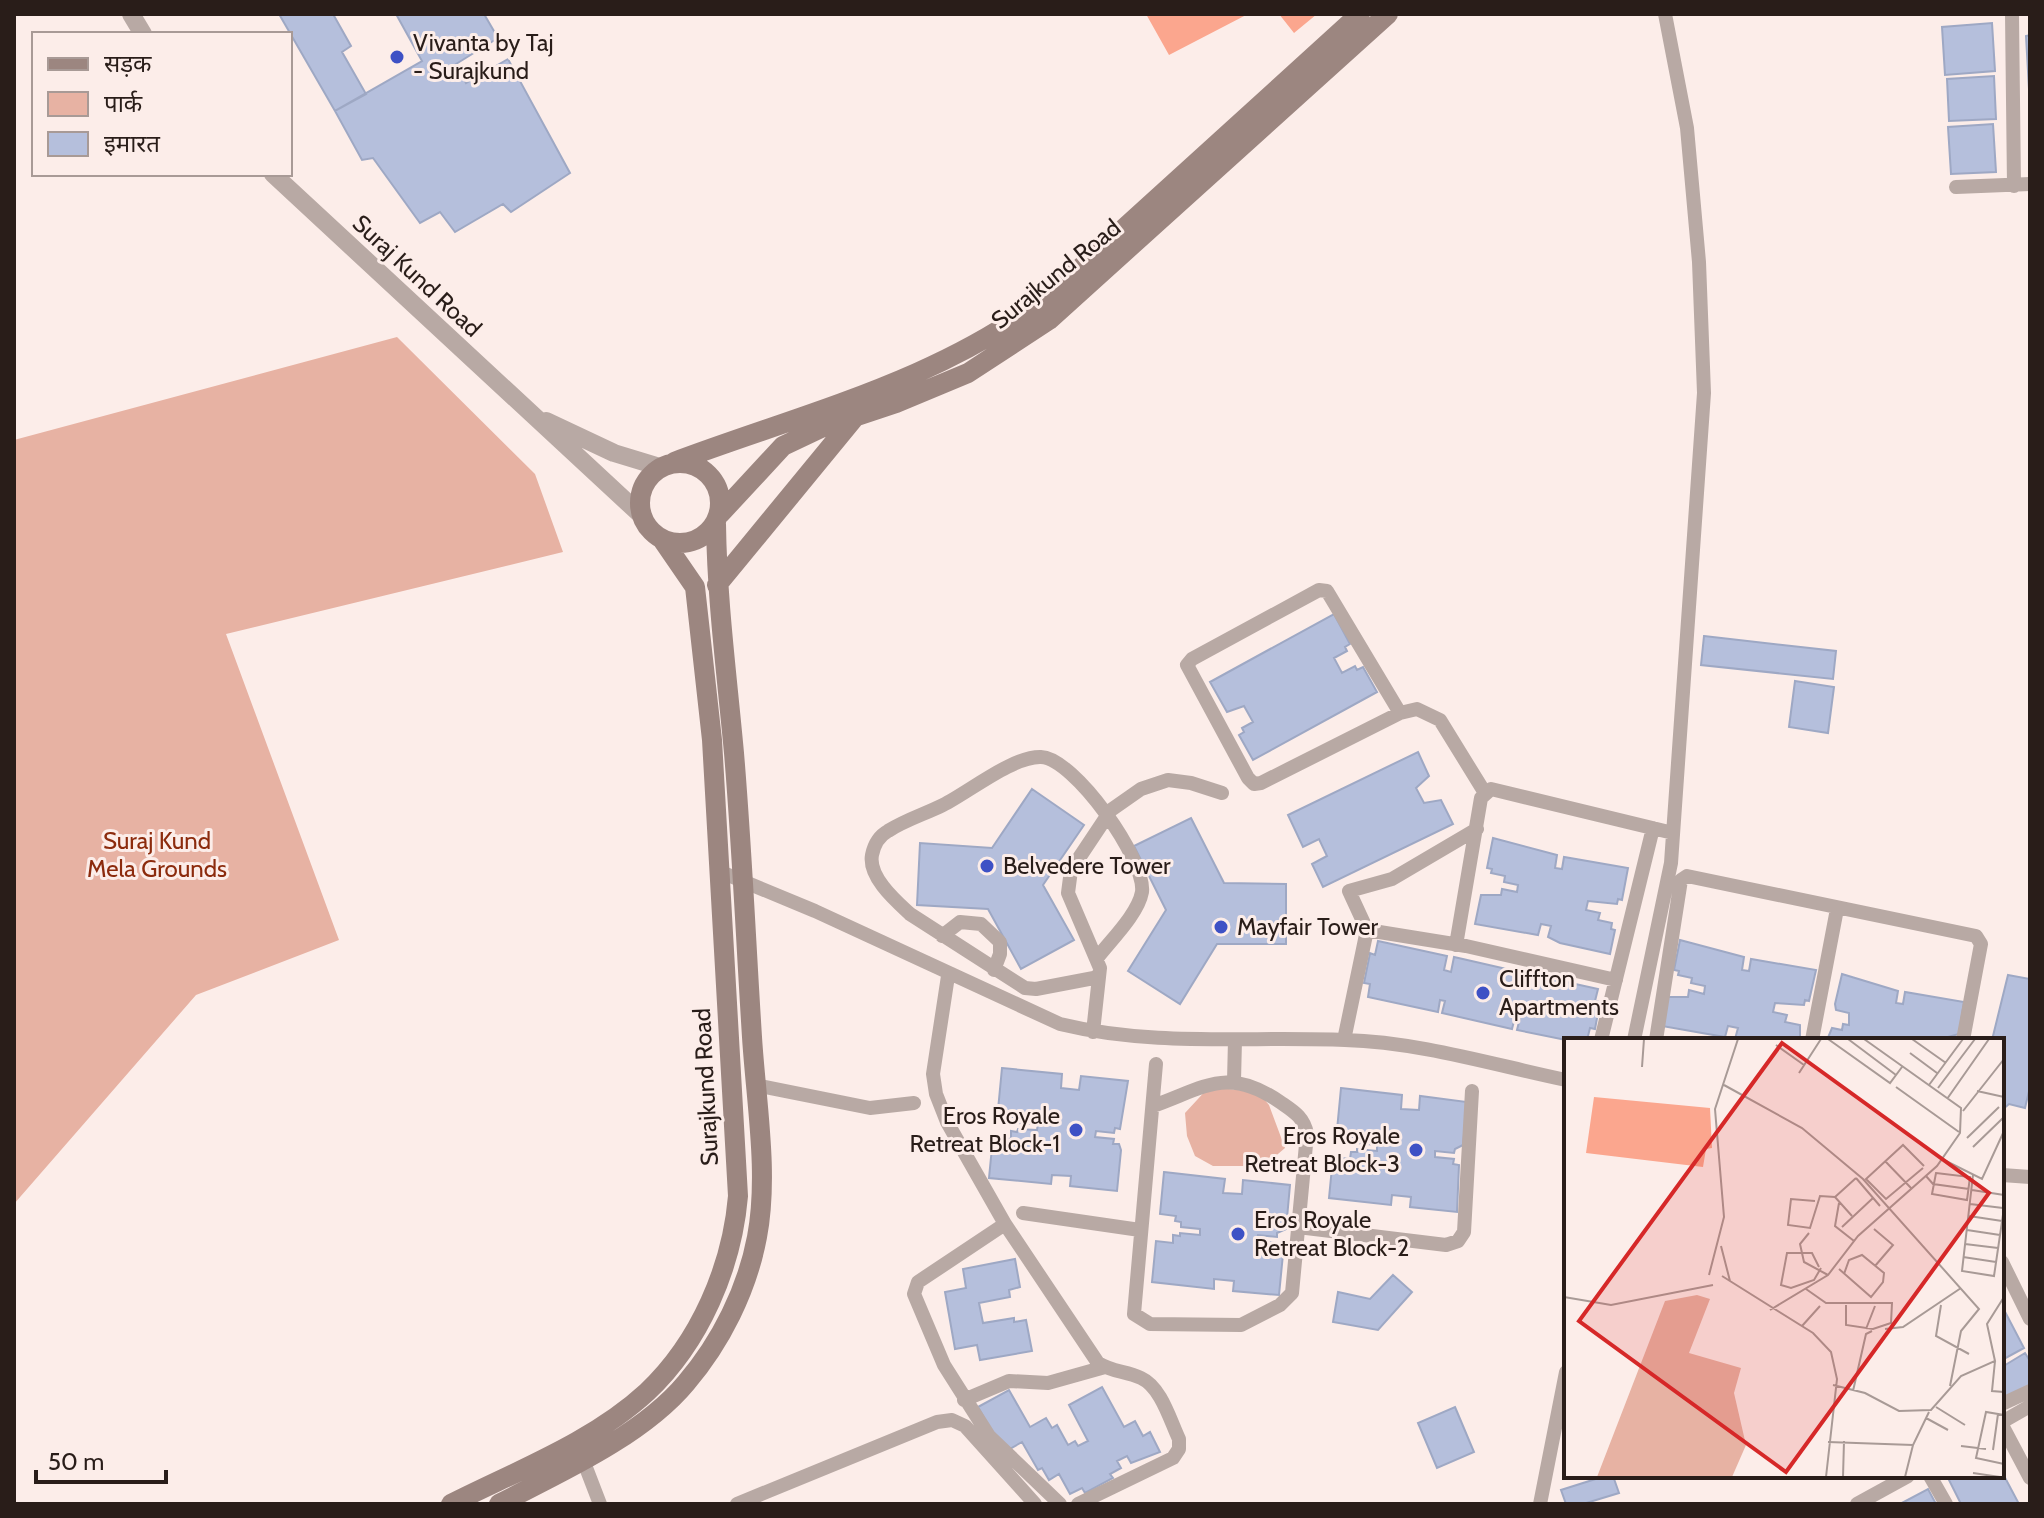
<svg xmlns="http://www.w3.org/2000/svg" width="2044" height="1518" viewBox="0 0 2044 1518" font-family="Cabin,'Noto Sans Devanagari',sans-serif">
<rect width="100%" height="100%" fill="#fcede9"/>
<!-- green -->
<path fill="#e7b2a3" d="M397 337 535 474 563 552 226 634 339 940 196 995 14 1204V440Z
M1209 1087 1258 1092 1269 1105 1285 1148 1264 1166H1213L1195 1156 1187 1136 1185 1113Z"/>
<!-- forest -->
<path fill="#fba68e" d="M1146 14H1248L1169 55Z
M1279 14H1317L1294 33Z"/>
<!-- building -->
<path fill="#b5bfdc" stroke="#9ea8c4" stroke-width="2" d="M279 14H333L351 46 342 52 366 94 335 111Z
M396 14H484L498 38 456 64 466 83 508 59 570 173 511 212 503 204 455 232 440 212 420 223 373 158 362 160 335 111 422 61Z
M1992 23 1995 71 1945 75 1942 27Z
M2030 35V89H2029L2026 36Z
M1994 76 1996 119 1949 121 1947 79Z
M1993 124 1996 172 1951 174 1948 127Z
M1334 614 1350 644 1345 647 1347 651 1334 658 1342 673 1355 666 1357 670 1363 667 1377 692 1253 760 1239 735 1244 732 1242 728 1253 722 1244 706 1227 712 1210 682Z
M1704 636 1836 651 1833 679 1701 665Z
M1795 681 1834 687 1828 733 1789 727Z
M1418 752 1429 776 1416 788 1424 803 1441 800 1453 824 1323 887 1312 864 1327 856 1319 839 1303 847 1288 815Z
M1032 789 1084 825 1043 885 1074 940 1021 969 988 909 917 905 920 843 992 848Z
M1191 818 1224 883 1286 884V944H1217L1180 1004 1128 971 1166 910 1134 846Z
M1493 838 1557 855 1555 868 1562 869 1564 857 1628 868 1622 900 1618 899 1617 904 1588 901 1586 910 1600 913 1598 920 1612 923 1611 929 1615 930 1610 954 1560 943 1548 937 1551 926 1541 924 1538 935 1475 924 1481 895H1501L1502 889 1517 892 1518 885 1504 882 1505 876 1491 873 1492 869 1487 868Z
M1680 940 1744 957 1742 970 1749 971 1751 959 1816 970 1809 1001 1805 1000 1804 1005 1775 1003 1773 1012 1787 1015 1785 1022 1800 1025V1040H1739L1735 1039 1738 1028 1728 1026 1725 1037 1662 1026 1668 997H1688L1689 990 1704 994 1705 986 1691 983 1692 978 1678 975 1679 971 1674 970Z
M1378 941 1447 956 1444 970 1451 972 1454 957 1524 973 1522 984 1528 985 1530 974 1598 989 1595 1001 1600 1002 1595 1029 1590 1028 1587 1040H1566L1517 1030 1520 1018 1515 1017 1512 1029 1442 1013 1445 1001 1440 1000 1438 1012 1368 997 1370 984 1364 983 1370 953 1375 955Z
M1842 974 1898 991 1896 1003 1903 1004 1905 992 1964 1002 1959 1034 1937 1040H1827L1832 1028 1842 1030 1843 1024 1849 1025V1013L1836 1010 1835 1004Z
M2008 975 2030 979V1087L2025 1108 2009 1104 2002 1110V1040H1992Z
M1002 1068 1062 1074 1061 1088 1079 1090 1081 1076 1128 1081 1120 1129 1115 1128 1114 1133 1096 1131 1095 1137 1114 1139 1113 1144H1119L1121 1150 1117 1191 1070 1186 1071 1176 1052 1175 1051 1184 989 1178 993 1137 1011 1139V1131L1017 1132 1018 1129 1037 1130 1038 1124 1018 1123 1019 1118 1012 1117 1013 1111 998 1110Z
M1341 1088 1402 1095 1401 1109 1419 1110 1420 1096 1467 1102 1463 1145 1455 1149 1454 1153 1435 1151V1157L1454 1159 1453 1164 1459 1165 1457 1212 1410 1207 1411 1197 1392 1195 1391 1205 1329 1198 1333 1157 1350 1159 1351 1152H1357V1149L1377 1151V1145L1358 1143 1359 1138 1352 1137 1353 1132 1337 1130Z
M1164 1172 1225 1179 1223 1193 1242 1194 1243 1180 1290 1185 1286 1229 1277 1233V1237L1258 1235 1257 1241 1276 1243V1248H1281L1283 1254 1279 1295 1233 1291 1234 1281 1214 1279V1289L1152 1282 1156 1241 1173 1243V1235L1180 1236V1233L1200 1235V1229L1181 1227V1222L1175 1221 1176 1216 1160 1214Z
M1015 1259 1020 1287 1009 1290 1010 1297 979 1303 983 1323 1014 1318V1322L1026 1320 1032 1351 980 1360 977 1345 955 1349 945 1292 966 1288 963 1269Z
M1393 1275 1412 1292 1378 1330 1333 1322 1338 1292 1370 1299Z
M2002 1306 2024 1348 2002 1360Z
M2025 1353 2030 1361V1387L2002 1404V1367Z
M1102 1387 1124 1427 1135 1421 1143 1436 1150 1432 1160 1452 1131 1463 1127 1456 1117 1461 1121 1468 1110 1474 1113 1478 1085 1493 1082 1488 1070 1494 1059 1474 1049 1480 1042 1468 1038 1470 1022 1442 1008 1450 997 1441 978 1407 1009 1390 1030 1427 1046 1418 1052 1428 1057 1425 1068 1445 1075 1441 1078 1446 1088 1441 1069 1405Z
M1455 1407 1474 1452 1437 1468 1418 1423Z
M2002 1472 2019 1504H1961L1947 1476H2002Z
M1605 1476H1613L1619 1493 1583 1504H1566L1561 1490Z
M1928 1489 1936 1504H1900Z"/>
<g fill="none" stroke-linecap="round" stroke-linejoin="round">
<!-- minor -->
<path stroke="#b8a9a4" stroke-width="14" d="M2012 14 2014 186
M1956 187 2030 184
M1400 713 1327 591 1319 590 1192 659 1187 665 1248 778 1254 784 1261 783 1400 713 1417 709 1440 720 1485 793
M721 872 815 911 1060 1024C1154 1047 1249 1036 1345 1040 1419 1042 1494 1065 1566 1080
M1367 930 1466 946 1616 980
M942 936 960 922 981 924 1000 942V954L994 970
M1456 945 1481 798 1491 789 1673 833
M1098 957C1111 940 1138 914 1142 892 1146 860 1074 758 1041 757 1013 756 969 792 943 805 925 814 905 820 888 831 879 836 874 845 872 855 868 877 896 901 910 914L1025 988 1036 989 1099 977
M948 976 933 1074 936 1094 947 1122 1005 1224 1098 1363C1112 1372 1126 1371 1141 1378 1161 1387 1170 1420 1179 1439V1449L1173 1458 1078 1504
M1093 1032 1100 968 1068 893 1071 870 1111 810 1141 789 1168 780 1191 783 1222 793
M1344 1040 1367 930 1349 891 1392 879 1477 829
M1601 1040 1653 828
M1634 1040 1671 863 1704 393 1699 262 1687 128 1665 14
M1656 1040 1681 880 1687 876 1976 936 1981 944 1963 1040
M1812 1040 1837 909
M1234 1081 1235 1040
M755 1085 870 1108 914 1103
M1153 1106C1206 1087 1228 1066 1280 1102 1293 1111 1304 1117 1307 1134L1292 1293 1280 1305 1241 1325 1150 1324 1134 1314 1156 1064
M2002 1175 2030 1177
M1023 1213 1140 1230
M1005 1224 918 1282 914 1294 944 1365 989 1436 1060 1504
M1298 1227 1446 1245 1458 1241 1464 1232 1472 1091
M2002 1262 2030 1319
M964 1400 1009 1381 1048 1383 1105 1367
M2002 1404 2030 1391
M2002 1422 2030 1406
M2002 1425 2030 1478
M580 1452 600 1504
M1930 1476 1946 1504
M737 1504 937 1422 952 1420 965 1426 1035 1504
M1540 1504 1566 1372
M1857 1504 1908 1476"/>
<!-- tertiary -->
<path stroke="#b8a9a4" stroke-width="18" d="M131 14 143 34
M273 174 642 516
M546 421 614 453 660 467"/>
<!-- secondary -->
<path stroke="#9c8680" stroke-width="20" d="M674 462C804 413 945 380 1055 291L1360 14
M640 503a40 40 0 1 1 80 0a40 40 0 1 1-80 0Z
M720 514 783 446 821 428 896 403 968 373 1049 320 1388 14
M717 585 855 417
M451 1504C516 1471 593 1442 647 1392 700 1342 732 1267 738 1196L712 740 695 587 662 539
M499 1504C559 1473 642 1436 686 1383 721 1342 747 1290 757 1237 769 1174 756 1102 752 1037 746 943 742 848 734 753 727 676 717 601 716 524"/>
</g>
<!-- markers -->
<g fill="#3e51c5" stroke="#fcede9" stroke-width="3">
<circle cx="397" cy="57" r="8"/>
<circle cx="987" cy="866" r="8"/>
<circle cx="1221" cy="927" r="8"/>
<circle cx="1483" cy="993" r="8"/>
<circle cx="1076" cy="1130" r="8"/>
<circle cx="1416" cy="1150" r="8"/>
<circle cx="1238" cy="1234" r="8"/>
</g>
<g text-anchor="middle" stroke-width="6" stroke-linejoin="round" paint-order="stroke">
<!-- poi labels -->
<g font-size="24" fill="#291d19" stroke="#fcede9" text-anchor="start">
<text x="413" y="51">Vivanta by Taj<tspan x="413" dy="28">- Surajkund</tspan></text>
<text x="1003" y="874">Belvedere Tower</text>
<text x="1237" y="935">Mayfair Tower</text>
<text x="1499" y="987">Cliffton<tspan x="1499" dy="28">Apartments</tspan></text>
<text x="1060" y="1124" text-anchor="end">Eros Royale<tspan x="1060" dy="28">Retreat Block-1</tspan></text>
<text x="1400" y="1144" text-anchor="end">Eros Royale<tspan x="1400" dy="28">Retreat Block-3</tspan></text>
<text x="1254" y="1228">Eros Royale<tspan x="1254" dy="28">Retreat Block-2</tspan></text>
</g>
<!-- street labels -->
<g font-size="24" fill="#291d19" stroke="#fcede9">
<text transform="translate(1056 274) rotate(-39)" y="8">Surajkund Road</text>
<text transform="translate(417 276) rotate(43)" y="8">Suraj Kund Road</text>
<text transform="translate(706 1087) rotate(-93)" y="8">Surajkund Road</text>
</g>
<!-- park labels -->
<g font-size="24" fill="#8c2b0d" stroke="#fcede9">
<text x="157" y="849">Suraj Kund<tspan x="157" dy="28">Mela Grounds</tspan></text>
</g>
</g>
<!-- overview -->
<g transform="translate(1564 1038)">
<rect width="440" height="440" fill="#fcede9"/>
<path d="M133 257 146 261 125 315 177 330 170 355 182 407 168 439H33L101 263Z" fill="#e7b2a3"/>
<path d="M30 59 146 70 148 110 142 111 139 129 22 115Z" fill="#fba68e"/>
<path fill="none" stroke="#a89a96" stroke-width="2" d="M264 1 326 45 338 29M284 1 332 37M348 1 382 25M212 7 240 27M346 15 373 35M78 29 80 1M235 35 257 1M160 47 238 90 299 141 415 271 397 293 386 348M365 47 399 1M332 49 395 94M374 50 411 1M413 53 440 59M383 61 425 1M399 73 440 21M403 100 435 69M409 109 440 79M378 121 418 141 440 93M321 123 347 150M359 130 322 161 302 141 339 107 360 128M372 135 406 139 403 162 368 156ZM409 137 398 233 430 238 440 170M362 138 369 146 405 151M292 140 316 168M408 152 440 157M271 159 292 140M251 163 227 161 224 187 246 190 256 158 271 159 288 178M275 165 271 188 290 203M406 166 439 170M405 178 438 183M278 189 309 160M310 191 329 207 311 228M403 192 436 197M245 195 236 206 240 224 264 237M401 206 434 210M157 208 166 243M399 219 432 224M255 229 248 215H223L217 247 227 250 250 242 257 230M275 231 307 259 319 244 320 235 298 217 285 222 280 236M145 237 160 179 151 71 174 1M158 238 249 295 267 314 273 341 262 439M242 251 262 265H328L327 285 309 291 282 287V267M0 259 47 267 149 247M377 267 372 298 405 316M206 272 264 237 294 198 373 128 396 95 397 70 300 1M238 288 256 268M302 291 311 268M321 291 339 289 397 250M431 323 428 353 440 354M269 347 301 355 335 373 367 372 397 338 431 323 423 286 440 259M289 353 302 296 308 293M372 369 401 387M440 377 422 374 412 420 440 426M362 380 384 392M264 404 349 407M397 408 422 411M429 412 434 376M409 435 436 439M279 439 280 403M341 439 349 407 365 374"/>
<path fill="#d62828" fill-opacity="0.15" stroke="#d62828" stroke-width="4" d="M218 5 425 155 222 434 15 283Z"/>
<rect width="440" height="440" fill="none" stroke="#291d19" stroke-width="4"/>
</g>
<!-- border -->
<rect width="2044" height="1518" fill="none" stroke="#291d19" stroke-width="32"/>
<!-- legend -->
<rect x="32" y="32" width="260" height="144" fill="#fcede9" stroke="#a89a96" stroke-width="2"/>
<rect x="48" y="58" width="40" height="12" fill="#9c8680" stroke="#a89a96" stroke-width="2"/>
<text x="104" y="72" font-size="24" fill="#291d19">सड़क</text>
<rect x="48" y="92" width="40" height="24" fill="#e7b2a3" stroke="#a89a96" stroke-width="2"/>
<text x="104" y="112" font-size="24" fill="#291d19">पार्क</text>
<rect x="48" y="132" width="40" height="24" fill="#b5bfdc" stroke="#a89a96" stroke-width="2"/>
<text x="104" y="152" font-size="24" fill="#291d19">इमारत</text>
<!-- scale -->
<path d="M36 1470v12h130v-12" fill="none" stroke="#291d19" stroke-width="4"/>
<text x="48" y="1470" font-size="24" fill="#291d19" stroke="#fcede9" stroke-width="6" paint-order="stroke">50 m</text>
</svg>
